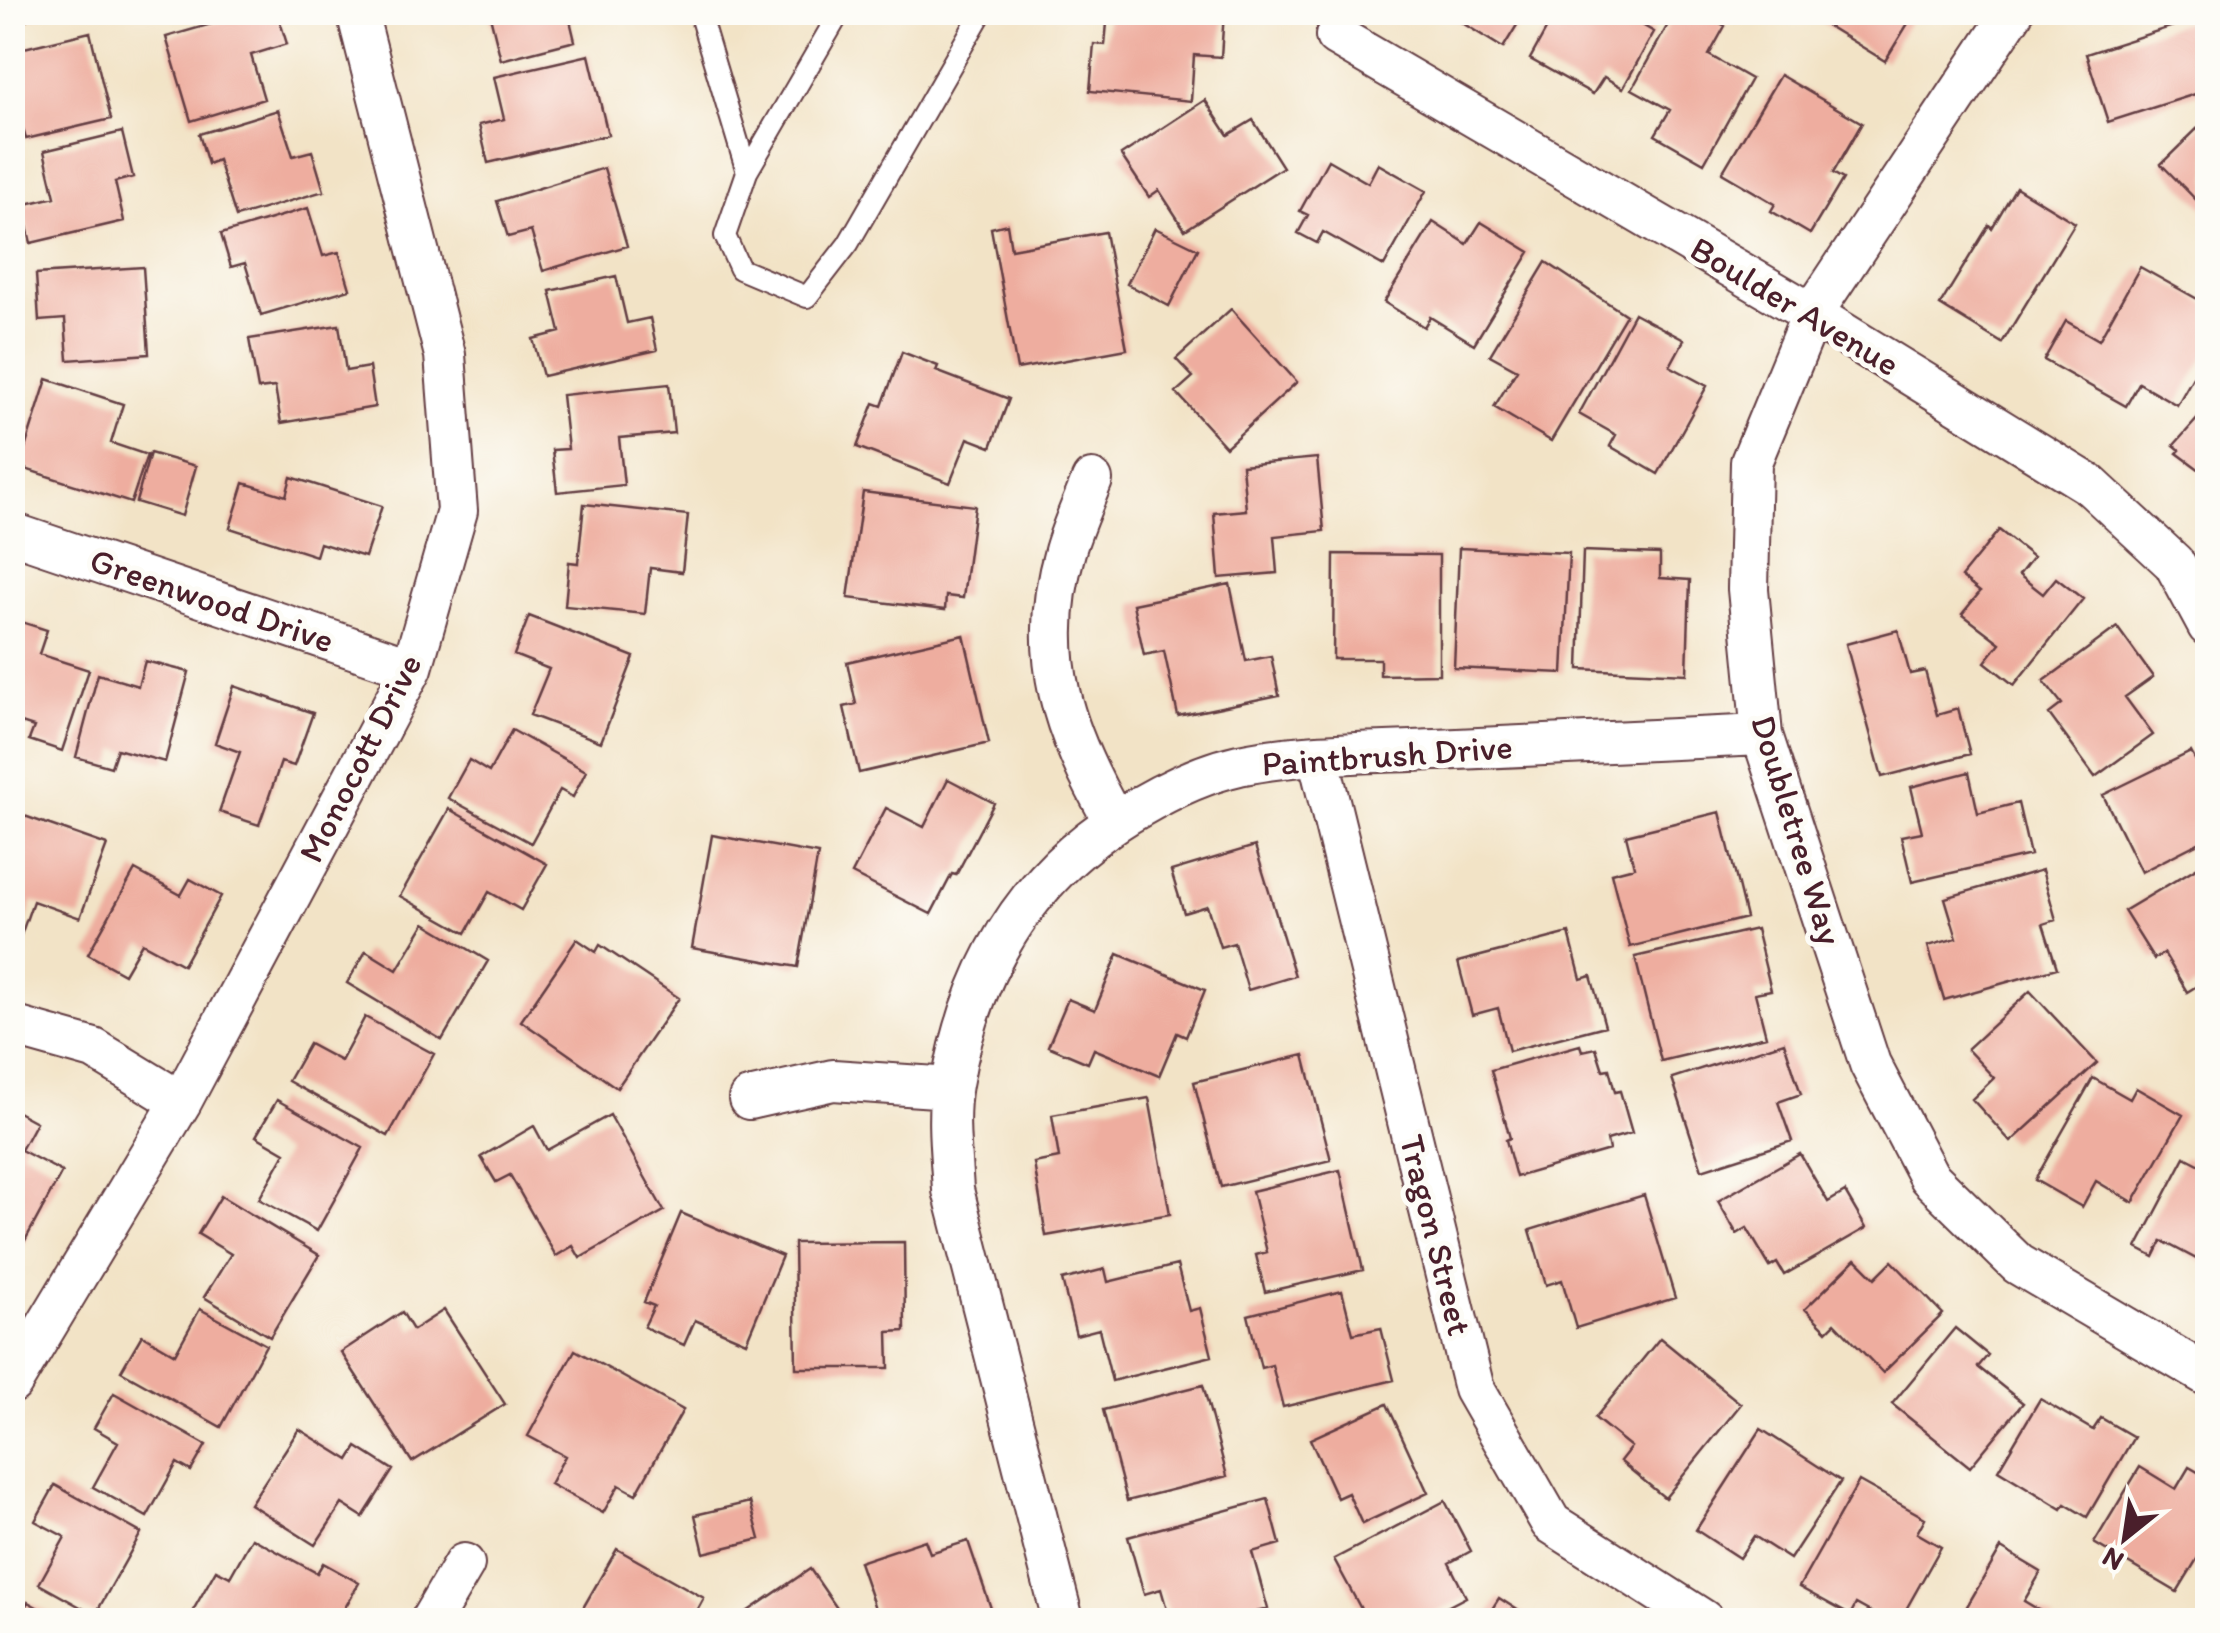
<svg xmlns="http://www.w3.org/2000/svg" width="2220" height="1633" viewBox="0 0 2220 1633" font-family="Itim,sans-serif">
<rect width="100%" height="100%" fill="#fdfcf7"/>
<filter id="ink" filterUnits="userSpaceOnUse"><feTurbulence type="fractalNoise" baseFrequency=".01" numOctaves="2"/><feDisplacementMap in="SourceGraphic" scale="20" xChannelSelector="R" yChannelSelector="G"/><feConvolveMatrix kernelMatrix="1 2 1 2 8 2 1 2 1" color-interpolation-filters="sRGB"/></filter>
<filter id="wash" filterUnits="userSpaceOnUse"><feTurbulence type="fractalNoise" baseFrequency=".0048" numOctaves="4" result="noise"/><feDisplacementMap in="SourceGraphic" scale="40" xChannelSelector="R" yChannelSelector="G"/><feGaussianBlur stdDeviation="2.25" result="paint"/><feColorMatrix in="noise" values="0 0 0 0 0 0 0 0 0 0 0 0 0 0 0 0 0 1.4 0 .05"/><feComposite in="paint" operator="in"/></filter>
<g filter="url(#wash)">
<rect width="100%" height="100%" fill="#f2e3c6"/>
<g id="blocks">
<!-- building -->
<path fill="#eead9f" d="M12 12H47V13L12 24Z
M253 12H277L287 44 251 55 264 99 191 121 166 37Z
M489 12H568L575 41 501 60Z
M1108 12H1224L1221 57 1194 55 1191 101 1090 91 1094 44 1105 45Z
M1460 12H1525L1503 48 1456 19Z
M1556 12H1620L1654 32 1623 88 1604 77 1593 94 1530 59Z
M1675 12H1702L1725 26 1709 55 1751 79 1704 163 1655 135 1670 110 1632 89Z
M1805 12H1915L1885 61Z
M2201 17 2208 38V90L2108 122 2086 54Z
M90 32 111 119 26 139 12 90V51Z
M589 55 608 135 488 163 479 125 504 119 494 77Z
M1780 75 1862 123 1833 173 1843 179 1810 234 1771 211 1775 204 1722 173Z
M1205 100 1228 135 1253 120 1283 167 1185 230 1159 190 1149 197 1121 155Z
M278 110 293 156 312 151 324 191 236 217 218 160 208 164 199 134Z
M2208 118V212L2161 164Z
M122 132 133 177 115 182 124 221 31 243 22 205 55 197 44 151Z
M1328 160 1368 183 1378 164 1426 191 1384 266 1323 232 1317 243 1298 233 1308 215 1300 211Z
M604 168 627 246 543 271 531 231 508 237 497 201Z
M2016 187 2075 223 2002 343 1940 305 1989 225 1992 228Z
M308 208 323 256 339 252 350 289 261 315 245 263 231 267 221 234Z
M1433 222 1467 244 1481 222 1530 252 1474 344 1430 317 1424 327 1384 302Z
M1007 224 1011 249 1105 232 1127 349 1017 369 991 228Z
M1155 228 1198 249 1169 306 1127 284Z
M1546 262 1626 315 1551 441 1494 407 1517 370 1490 355Z
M143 267 149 354 68 360 65 319 39 321 36 274Z
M2140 267 2208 305V351L2177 405 2139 383 2126 406 2044 360 2066 321 2099 340Z
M616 276 627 323 650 318 657 350 543 376 533 339 560 332 550 291Z
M1231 309 1297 382 1226 447 1176 392 1193 377 1176 359Z
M1634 313 1684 340 1670 366 1707 386 1658 474 1610 446 1616 435 1579 414Z
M339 325 346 371 369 367 375 407 281 423 275 387 258 389 249 339Z
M902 352 938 366 936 371 1009 399 991 447 968 438 950 483 857 447 874 403 882 406Z
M47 379 123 404 111 443 147 455 131 503 19 467Z
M669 384 674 433 619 438 624 485 557 492 552 450 568 449 562 395Z
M2208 407V476L2177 453 2180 450 2174 445Z
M150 453 196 466 182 516 136 502Z
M1317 458 1324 531 1274 536 1277 573 1219 578 1214 513 1246 510 1242 465Z
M291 477 382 506 365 557 320 543 316 556 230 528 244 483 286 496Z
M863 492 975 506 963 598 946 596 945 610 848 598Z
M584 504 688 515 682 572 650 568 645 614 565 606 569 562 578 563Z
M1999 530 2033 557 2019 575 2043 594 2056 578 2083 599 2014 685 1985 662 2000 643 1962 614 1980 592 1961 577Z
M1459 548 1569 553 1563 673 1454 668Z
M1583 551 1660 554V578L1690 580 1687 674 1579 669Z
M1334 554 1439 555V674L1380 675V659H1333Z
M1230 584 1246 661 1271 656 1279 695 1178 716 1164 651 1144 655 1133 604Z
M529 616 634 657 601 742 530 715 549 669 514 655Z
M12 619 47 630 39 654 89 670 62 751 29 740 34 727 12 720Z
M2117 627 2153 677 2125 697 2153 735 2095 777 2049 714 2062 704 2044 681Z
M1898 630 1910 674 1925 671 1937 715 1958 709 1970 754 1882 777 1846 644Z
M964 635 989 743 859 773 844 707 856 704 847 662Z
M145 661 189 672 165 762 117 749 111 767 76 757 98 674 138 686Z
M234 686 313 713 294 766 281 762 259 825 219 812 240 752 215 743Z
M512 730 586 771 573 797 560 790 531 843 448 798 469 760 489 772Z
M2191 752 2208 784V838L2141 872 2103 795Z
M1969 772 1978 813 2018 803 2030 855 1912 882 1901 836 1922 832 1911 787Z
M948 779 994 803 956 875 952 874 931 914 852 874 886 808 924 827Z
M449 809 547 864 521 910 489 892 466 933 400 896Z
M1720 812 1746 918 1630 947 1611 873 1634 867 1626 835Z
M16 813 107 845 80 918 33 901 20 938 12 935V823Z
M712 835 818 854 798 967 692 948Z
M1255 846 1295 976 1248 990 1234 943 1220 947 1207 906 1184 913 1171 871Z
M2208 861V979L2187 992 2164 953 2154 959 2124 911Z
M135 870 181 895 190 879 221 896 183 965 142 943 124 974 88 954Z
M2042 870 2056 920 2043 924 2057 968 1944 1000 1928 946 1957 938 1945 898Z
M425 923 488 961 442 1040 347 983 366 951 397 970Z
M1756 929 1771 990 1755 993 1766 1036 1661 1061 1635 957Z
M1569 933 1581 979 1591 976 1605 1026 1509 1051 1498 1008 1472 1015 1458 962Z
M577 939 596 952 600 945 679 998 617 1088 521 1021Z
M1118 954 1205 990 1186 1037 1177 1033 1159 1076 1094 1049 1088 1063 1048 1046 1068 999 1095 1010Z
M2030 991 2097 1063 2011 1142 1972 1099 1994 1078 1967 1049Z
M365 1017 434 1054 388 1136 288 1081 309 1044 341 1061Z
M1784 1042 1801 1094 1778 1102 1792 1141 1702 1170 1672 1078Z
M1580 1045 1582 1051 1596 1048 1603 1070 1609 1069 1615 1092 1620 1091 1632 1133 1607 1140 1609 1150 1516 1177 1506 1140 1510 1138 1491 1070Z
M1304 1055 1331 1160 1221 1187 1194 1082Z
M2093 1078 2130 1099 2136 1088 2183 1115 2133 1203 2096 1181 2082 1207 2035 1180Z
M1149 1098 1170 1214 1046 1236 1034 1163 1059 1158 1052 1115Z
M277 1100 363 1148 317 1231 259 1199 285 1153 256 1136Z
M12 1109 36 1122 21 1150 62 1172 22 1246 12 1241Z
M610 1115 664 1211 580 1258 573 1246 556 1256 510 1175 496 1182 481 1157 534 1126 547 1150Z
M1800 1154 1828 1202 1845 1192 1866 1228 1784 1275 1777 1263 1770 1267 1747 1228 1737 1234 1718 1201Z
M2185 1157 2208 1169V1256L2204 1263 2162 1241 2154 1257 2137 1248Z
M1340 1170 1363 1270 1265 1292 1256 1255 1267 1252 1252 1191Z
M1644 1195 1675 1298 1576 1328 1562 1280 1546 1285 1530 1230Z
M221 1196 319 1255 270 1337 204 1297 231 1254 198 1234Z
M681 1213 782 1256 746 1342 695 1320 684 1345 644 1327 654 1306 644 1302Z
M904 1242 905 1331 888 1332 889 1368H796L794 1243Z
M1856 1259 1875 1278 1892 1261 1943 1314 1883 1373 1835 1323 1827 1331 1805 1309Z
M1177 1265 1189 1311 1200 1308 1212 1356 1112 1381 1099 1329 1076 1335 1062 1280 1105 1269 1108 1282Z
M1342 1291 1353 1334 1381 1328 1394 1380 1283 1407 1272 1365 1261 1368 1248 1315Z
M200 1309 266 1345 221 1427 121 1371 142 1335 175 1354Z
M444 1310 505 1404 412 1462 341 1352 402 1312 413 1330Z
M1955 1328 1988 1355 1978 1367 2023 1403 1970 1467 1892 1404Z
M1660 1338 1741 1404 1665 1498 1620 1461 1631 1447 1595 1418Z
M575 1350 683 1410 636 1494 619 1485 603 1513 550 1484 565 1456 528 1436Z
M1203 1385 1227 1476 1127 1501 1103 1410Z
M114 1393 206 1445 191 1471 177 1463 147 1517 93 1487 118 1442 94 1428Z
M2040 1399 2093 1430 2101 1418 2134 1437 2087 1517 2065 1504 2062 1509 1998 1470Z
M1387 1404 1428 1493 1362 1524 1348 1493 1337 1498 1310 1439Z
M299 1429 349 1460 357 1447 393 1470 363 1517 342 1504 315 1545 250 1504Z
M1761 1429 1841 1481 1790 1559 1754 1536 1739 1558 1696 1530Z
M2140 1467 2176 1489 2189 1467 2208 1478V1541L2177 1592 2094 1543Z
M1859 1481 1925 1518 1917 1533 1941 1547 1900 1620H1885L1856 1604 1850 1615 1799 1587Z
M55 1485 141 1533 95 1615 39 1584 65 1537 35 1521Z
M1268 1499 1280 1544 1252 1552 1268 1609 1225 1620H1170L1161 1589 1144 1594 1128 1537Z
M1445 1501 1471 1551 1449 1563 1466 1597 1422 1620H1367L1334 1559Z
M750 1502 760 1539 704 1553 695 1515Z
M252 1538 317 1573 323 1563 359 1583 338 1620H203L191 1614 216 1570 230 1577Z
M925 1540 930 1553 968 1541 995 1620H879L859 1562Z
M2001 1548 2041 1572 2024 1601 2056 1620H1959Z
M617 1549 704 1598 692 1620H576Z
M810 1569 845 1620H735Z
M1499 1598 1533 1620H1485Z
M28 1602 60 1620H18Z"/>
</g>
</g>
<g filter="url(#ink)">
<use href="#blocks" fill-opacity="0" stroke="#633c42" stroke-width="2.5"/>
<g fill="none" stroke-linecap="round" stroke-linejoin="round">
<!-- service casing -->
<g stroke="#633c42" stroke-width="24">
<path id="service" d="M699 12 747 172 725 236 740 269 807 297 848 244 982 12
M747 172 840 12"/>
</g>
<!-- minor casing -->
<g stroke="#633c42" stroke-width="44">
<path id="minor" d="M2013 12 1812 314 1751 462 1748 589 1762 735 1870 1064 1929 1177 2018 1264 2208 1376
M1336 36 1812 314 2090 485 2174 563 2208 626
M1092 480C1083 503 1072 527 1065 551 1035 655 1063 732 1114 821
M12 533 412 668
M1318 756 1474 1389 1551 1523 1703 1620
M12 1026 94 1049 181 1102
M749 1099 833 1080 951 1088
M12 1383 181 1102 412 668 457 511 445 355 357 12
M431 1620 464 1564
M1063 1620 953 1190C951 1155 946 1118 952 1084 973 962 1033 867 1141 806 1172 788 1204 773 1239 765 1303 752 1371 753 1436 750 1545 745 1653 740 1762 735"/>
</g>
<!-- service -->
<use href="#service" stroke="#fff" stroke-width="20"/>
<!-- minor -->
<use href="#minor" stroke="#fff" stroke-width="40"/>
</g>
</g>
<g text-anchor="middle" stroke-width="10" stroke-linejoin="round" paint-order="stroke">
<!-- street labels -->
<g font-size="35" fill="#4a1f2b" stroke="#fdfcf7">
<text transform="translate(1795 306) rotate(31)" y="12">Boulder Avenue</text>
<text transform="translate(212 600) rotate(19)" y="12">Greenwood Drive</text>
<text transform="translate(1387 755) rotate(-4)" y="12">Paintbrush Drive</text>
<text transform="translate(360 758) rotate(-63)" y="12">Monocott Drive</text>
<text transform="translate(1797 830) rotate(73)" y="12">Doubletree Way</text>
<text transform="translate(1436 1235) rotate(76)" y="12">Tragon Street</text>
</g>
</g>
<!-- margin -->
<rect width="2220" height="1633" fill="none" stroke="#fdfcf7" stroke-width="50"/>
<!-- north arrow -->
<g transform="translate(2125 1538) rotate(210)" stroke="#fdfcf7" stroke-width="8" paint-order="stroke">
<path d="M0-8L18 38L0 25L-18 38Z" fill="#4a1f2b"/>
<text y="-15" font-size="28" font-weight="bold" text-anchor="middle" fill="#4a1f2b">N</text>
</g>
</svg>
